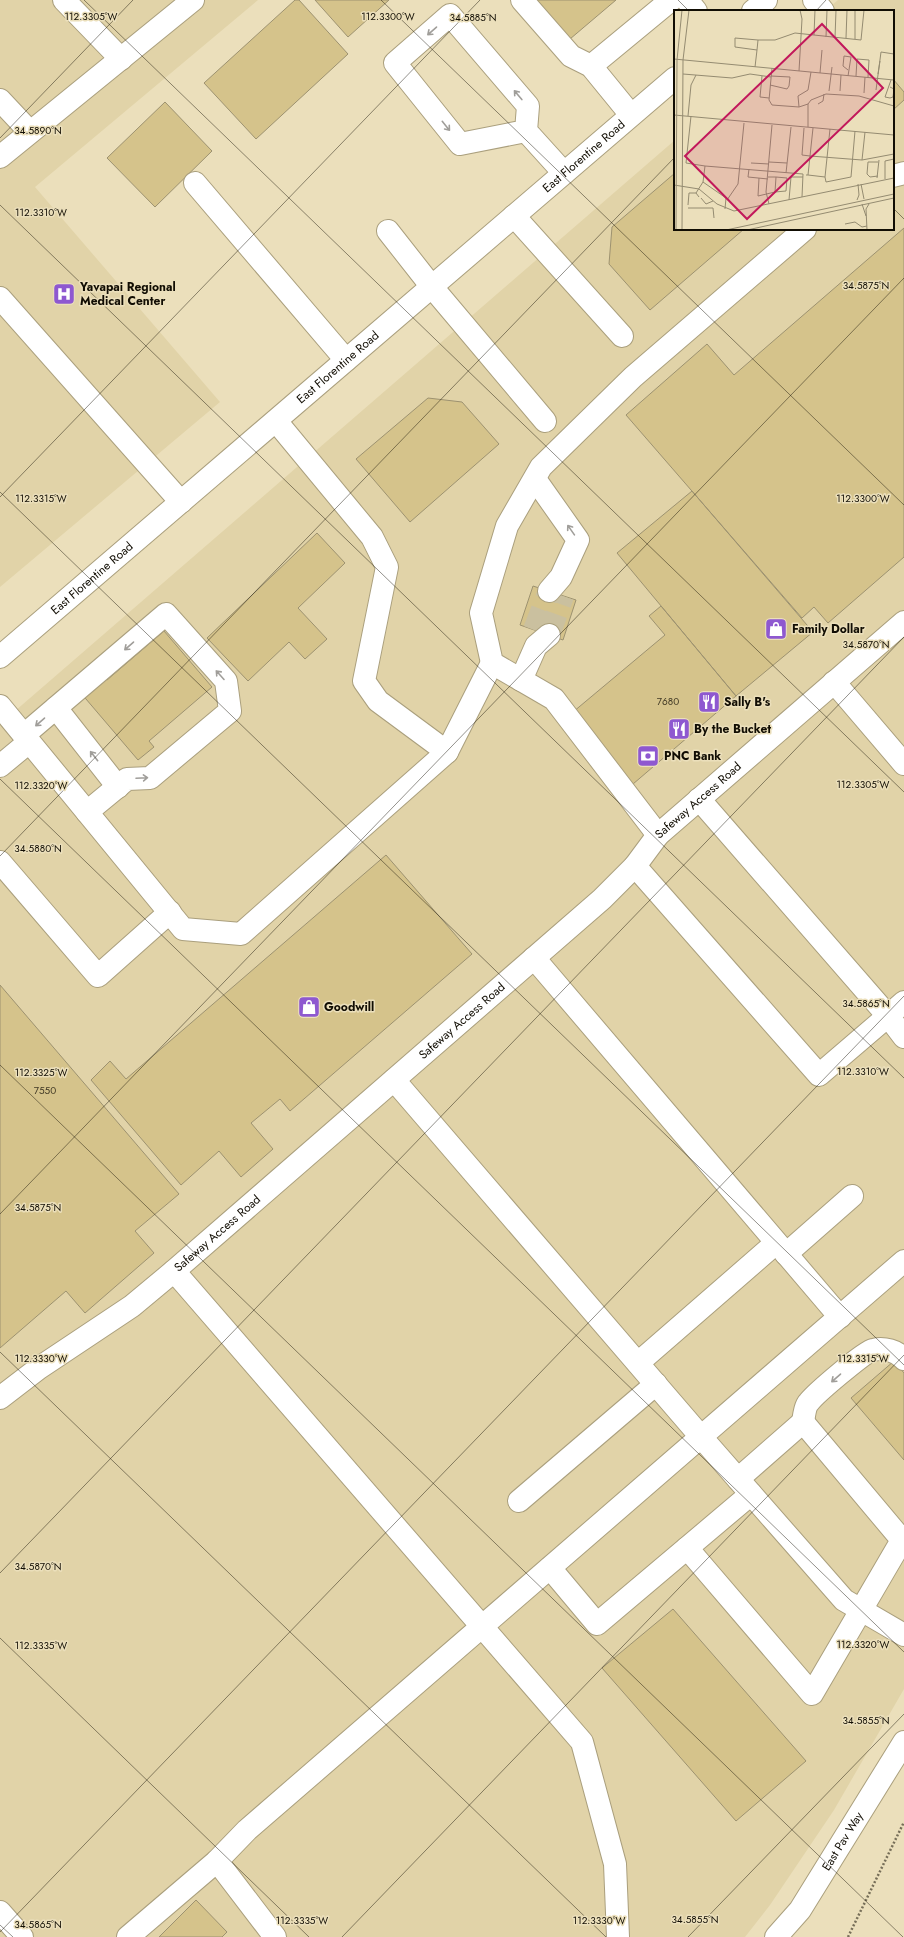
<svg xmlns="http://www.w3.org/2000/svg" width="904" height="1937" viewBox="0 0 904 1937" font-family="Jost,sans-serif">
<rect width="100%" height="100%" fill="#ebdfbb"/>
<!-- built -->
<path fill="#e1d3a8" d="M0 0H258L35 187 220 402 0 587Z
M838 0H904V1689L834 1810 770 1905 745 1937H0V724L675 140V229H893V11H825Z"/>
<!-- building -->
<path fill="#d5c38b" stroke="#9d9270" d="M295 0H299L348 54 256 139 204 83Z
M315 0H389L348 37Z
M537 0H616L570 39Z
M893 79 904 92V100L893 110Z
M165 102 212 151 155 207 107 158Z
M675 173V229H744L650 310 609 264 612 227Z
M904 228V557L828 623 814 607 802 618 626 415 707 344 734 375Z
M428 398 462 402 499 444 410 522 356 459Z
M692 491 813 632 736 696 617 553Z
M317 533 345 563 298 608 327 639 305 659 289 642 248 681 207 638Z
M533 586 576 600 563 640 520 625Z
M661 606 736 696 633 784 573 712 665 635 649 616Z
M164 631 212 687 149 741 154 747 138 760 80 692 102 674 107 680Z
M386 855 472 954 290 1111 280 1099 251 1123 273 1149 241 1177 219 1151 181 1185 91 1080 110 1061 126 1079Z
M0 985 179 1194 135 1231 154 1253 85 1313 66 1291 0 1348Z
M894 1361 904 1373V1460L851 1398Z
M673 1609 806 1761 736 1821 602 1668Z
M196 1900 227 1932 222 1937H159Z"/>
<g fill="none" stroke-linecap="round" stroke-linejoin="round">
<!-- minor-tunnel -->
<path stroke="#cac09f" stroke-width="22" stroke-dasharray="22 11" stroke-linecap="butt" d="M534 630 549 591
M549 635 563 596"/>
<!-- minor casing -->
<g stroke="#aa9f7d" stroke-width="24">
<g id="minor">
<path d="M64 0 121 59"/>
<path d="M522 0 571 56 591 66 631 115"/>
<path d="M687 0 696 11"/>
<path d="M814 0 823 11"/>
<path d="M753 11 766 0"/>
<path d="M591 66 671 0"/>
<path d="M0 100 30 132"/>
<path d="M526 131 460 144 395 63 450 15 528 106 526 131 564 173"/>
<path d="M0 157 193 0"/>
<path d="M893 176 904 173"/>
<path d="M195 183 346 360"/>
<path d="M514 216 622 336"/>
<path d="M388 231 432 287 545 421"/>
<path d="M0 298 181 502"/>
<path d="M276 421 372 537 387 567 364 681 378 701 447 752"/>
<path d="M535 479 578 540 561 577 549 591"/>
<path id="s1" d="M0 657 675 78"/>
<path d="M521 680 536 646 549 635"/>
<path d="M834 682 904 764"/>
<path d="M0 706 183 929 241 934 447 752 492 663"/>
<path d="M56 708 118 787"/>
<path d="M24 735 166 614 226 681 230 711 150 778 127 779 87 812"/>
<path d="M0 766 29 742"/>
<path d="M699 799 888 1016 904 1002"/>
<path d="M658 835 554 699 492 663 481 613 507 526 541 467 633 377 805 229"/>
<path d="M0 862 98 976 170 912"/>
<path d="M635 866 819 1075 888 1016 904 1037"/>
<path d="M534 958 840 1317"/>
<path d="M394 1080 702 1438 844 1600 904 1635"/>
<path d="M786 1254 852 1196"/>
<path d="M174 1271 582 1742 615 1864 618 1937"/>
<path d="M638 1363 776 1243"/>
<path id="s2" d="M0 1398 39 1368 132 1306 174 1271 602 899 635 866 658 835 904 622"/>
<path d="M803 1422C804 1416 805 1406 809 1402 816 1393 864 1352 873 1350 884 1347 897 1351 904 1359"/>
<path d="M519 1501 656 1384"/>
<path d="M687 1548 812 1694 902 1540 803 1422 738 1479"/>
<path d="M550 1568 597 1624 751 1494"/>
<path d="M0 1912 22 1937"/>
<path d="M128 1937 217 1861"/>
<path d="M275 1937 217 1861 247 1830 904 1261"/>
<path id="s3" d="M776 1937 800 1910 904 1742"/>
</g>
</g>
<!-- path -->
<path stroke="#766e58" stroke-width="2.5" stroke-dasharray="2 2" stroke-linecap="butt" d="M848 1937 904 1822"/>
<!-- minor -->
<use href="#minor" stroke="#fff" stroke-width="22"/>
</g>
<!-- one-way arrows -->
<defs><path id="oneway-shaft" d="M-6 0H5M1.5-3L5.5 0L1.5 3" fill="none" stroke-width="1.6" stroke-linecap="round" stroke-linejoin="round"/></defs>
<g stroke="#a09e9a">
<use href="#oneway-shaft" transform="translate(432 31) rotate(139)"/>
<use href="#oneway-shaft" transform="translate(518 95) rotate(-130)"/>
<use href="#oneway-shaft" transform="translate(446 126) rotate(51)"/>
<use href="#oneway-shaft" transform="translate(571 530) rotate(-125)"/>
<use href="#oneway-shaft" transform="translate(129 646) rotate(139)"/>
<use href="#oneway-shaft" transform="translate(220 675) rotate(-132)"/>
<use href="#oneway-shaft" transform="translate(40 722) rotate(139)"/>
<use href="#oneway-shaft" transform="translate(94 756) rotate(-128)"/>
<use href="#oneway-shaft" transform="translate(142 778) rotate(-3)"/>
<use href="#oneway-shaft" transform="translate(836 1378) rotate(139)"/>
</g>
<!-- ticks -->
<path fill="none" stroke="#110d03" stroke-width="1" stroke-opacity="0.45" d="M84 0 904 792M381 0 904 505M678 0 689 11M816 11 826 0M0 138 133 0M0 205 904 1078M893 208 904 219M0 492 904 1365M0 497 480 0M0 779 904 1652M0 856 675 157M0 1065 903 1937M0 1214 904 278M0 1352 606 1937M0 1573 904 637M0 1638 309 1937M0 1925 13 1937M0 1932 904 996M342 1937 904 1355M688 1937 904 1714"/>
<!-- icons -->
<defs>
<g id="hospital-square" transform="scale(1.15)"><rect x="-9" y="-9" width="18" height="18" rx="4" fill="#8e58d0" stroke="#ebdfbb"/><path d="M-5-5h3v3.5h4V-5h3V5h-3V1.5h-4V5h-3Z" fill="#fff"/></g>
<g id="shop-square" transform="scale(1.15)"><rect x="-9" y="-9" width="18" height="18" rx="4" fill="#8e58d0" stroke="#ebdfbb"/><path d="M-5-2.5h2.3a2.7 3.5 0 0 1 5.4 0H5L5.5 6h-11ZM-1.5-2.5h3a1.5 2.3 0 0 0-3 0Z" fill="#fff"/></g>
<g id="restaurant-square" transform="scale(1.15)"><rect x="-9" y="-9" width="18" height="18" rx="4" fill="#8e58d0" stroke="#ebdfbb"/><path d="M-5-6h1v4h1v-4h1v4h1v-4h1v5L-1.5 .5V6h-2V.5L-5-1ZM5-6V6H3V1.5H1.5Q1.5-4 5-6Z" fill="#fff"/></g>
<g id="bank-square" transform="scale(1.15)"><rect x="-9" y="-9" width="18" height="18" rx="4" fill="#8e58d0" stroke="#ebdfbb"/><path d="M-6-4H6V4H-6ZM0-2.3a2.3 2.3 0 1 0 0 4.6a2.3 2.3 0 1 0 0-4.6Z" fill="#fff"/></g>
</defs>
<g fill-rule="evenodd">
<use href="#hospital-square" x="64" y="294"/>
<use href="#shop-square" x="776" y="629"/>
<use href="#restaurant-square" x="709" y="702"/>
<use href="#restaurant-square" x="679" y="729"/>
<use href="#bank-square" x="648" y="756"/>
<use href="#shop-square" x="309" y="1007"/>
</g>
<g text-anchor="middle" stroke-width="3" stroke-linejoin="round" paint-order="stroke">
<!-- number labels -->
<g font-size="10" fill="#423a25">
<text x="668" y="705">7680</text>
<text x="45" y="1094">7550</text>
</g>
<!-- street labels -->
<g font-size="12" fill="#110d03" stroke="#ebdfbb">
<text dy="4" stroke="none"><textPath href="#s1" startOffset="769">East Florentine Road</textPath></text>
<text dy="4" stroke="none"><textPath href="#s1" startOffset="445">East Florentine Road</textPath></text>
<text dy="4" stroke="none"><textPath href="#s1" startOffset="121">East Florentine Road</textPath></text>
<text dy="4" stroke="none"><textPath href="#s2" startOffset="921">Safeway Access Road</textPath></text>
<text dy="4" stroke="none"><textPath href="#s2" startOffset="597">Safeway Access Road</textPath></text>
<text dy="4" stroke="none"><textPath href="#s2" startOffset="273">Safeway Access Road</textPath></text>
<text dy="4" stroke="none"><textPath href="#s3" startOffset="117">East Pav Way</textPath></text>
</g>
<!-- poi labels -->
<g font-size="12" font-weight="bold" fill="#110d03" stroke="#ebdfbb" text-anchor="start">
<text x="80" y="291">Yavapai Regional<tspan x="80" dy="14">Medical Center</tspan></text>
<text x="792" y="633">Family Dollar</text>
<text x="724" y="706">Sally B's</text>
<text x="694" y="733">By the Bucket</text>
<text x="664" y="760">PNC Bank</text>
<text x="324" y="1011">Goodwill</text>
</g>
</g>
<!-- overview -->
<g transform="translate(674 10)">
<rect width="220" height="220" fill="#ebdfbb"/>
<path fill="none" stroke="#948b71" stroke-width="1" d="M140 25 141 0M152 27 153 0M161 28 162 0M172 28 173 0M181 29V0M84 30H101L121 23 187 30 190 0M0 49 220 70M81 57 83 40 84 30 61 28V37L83 40M98 58 95 90 98 95 125 97 134 94M125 61 128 9 126 0M146 63 148 40M9 64 58 68 76 64 97 67M204 64 206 51M88 66 86 87 95 88M174 66 177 47 170 46 169 56 174 60M182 66 183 49 195 50 194 67M96 75 113 79 115 76 116 67 97 66M216 77 220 79 219 87 216 88 211 87 217 70M202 80 207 42 220 44M155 81 158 57M166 81 167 65M190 83 191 67M144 94 149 91 150 84M125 97 124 86 134 80 137 62M0 105 220 125M14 106 17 75 22 65M17 106 12 153 31 156M134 117V94L137 90 152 84 185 86 220 96M130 118 128 145 136 146 134 165H132M139 118 136 146 188 150 220 144M188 150 191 122M95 152 113 153M77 153 95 154M75 159 74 167 94 169M112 163 117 117M134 165 151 167 152 172 177 167 181 121M204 166 196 167 193 164 194 152H204M151 167 156 119M85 168 84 186 101 182 102 167H94M203 168 205 150M211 169V151L220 149M29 172 52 188 51 199M187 174 190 189M0 175 25 179 43 194 60 201 220 168M101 182 112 181 113 168 102 167M25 187 22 183 29 172 31 156 129 164 128 187M27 188 32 194 39 191M53 190 64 174 70 113M115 190 117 167H129M183 190 185 185 184 174M95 194 92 182 98 115M188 194 192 206M14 195 15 183H22M14 198H39L40 208M171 214 181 212 188 217 193 216M2 220 3 50 8 0M8 220 9 50 15 0M52 220 220 184M73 220 220 188M193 220 192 199 195 194"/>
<path fill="#c2185b" fill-opacity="0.15" stroke="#c2185b" stroke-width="2" d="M148 14 209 78 73 209 11 146Z"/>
<rect width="220" height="220" fill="none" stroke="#110d03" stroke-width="2"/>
</g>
<g font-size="10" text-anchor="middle" fill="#110d03" stroke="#ebdfbb" stroke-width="3" stroke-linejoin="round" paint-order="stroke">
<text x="91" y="20">112.3305°W</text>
<text x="388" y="20">112.3300°W</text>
<text x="473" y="21">34.5885°N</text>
<text x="38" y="134">34.5890°N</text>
<text x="41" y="216">112.3310°W</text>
<text x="866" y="289">34.5875°N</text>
<text x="863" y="502">112.3300°W</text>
<text x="41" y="502">112.3315°W</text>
<text x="866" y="648">34.5870°N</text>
<text x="863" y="788">112.3305°W</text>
<text x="41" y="789">112.3320°W</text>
<text x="38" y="852">34.5880°N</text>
<text x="866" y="1007">34.5865°N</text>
<text x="863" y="1075">112.3310°W</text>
<text x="41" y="1076">112.3325°W</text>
<text x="38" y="1211">34.5875°N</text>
<text x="863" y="1362">112.3315°W</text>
<text x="41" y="1362">112.3330°W</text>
<text x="38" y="1570">34.5870°N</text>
<text x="863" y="1648">112.3320°W</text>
<text x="41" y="1649">112.3335°W</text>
<text x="866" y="1724">34.5855°N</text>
<text x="695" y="1923">34.5855°N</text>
<text x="302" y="1924">112.3335°W</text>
<text x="599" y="1924">112.3330°W</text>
<text x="38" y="1928">34.5865°N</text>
</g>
</svg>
